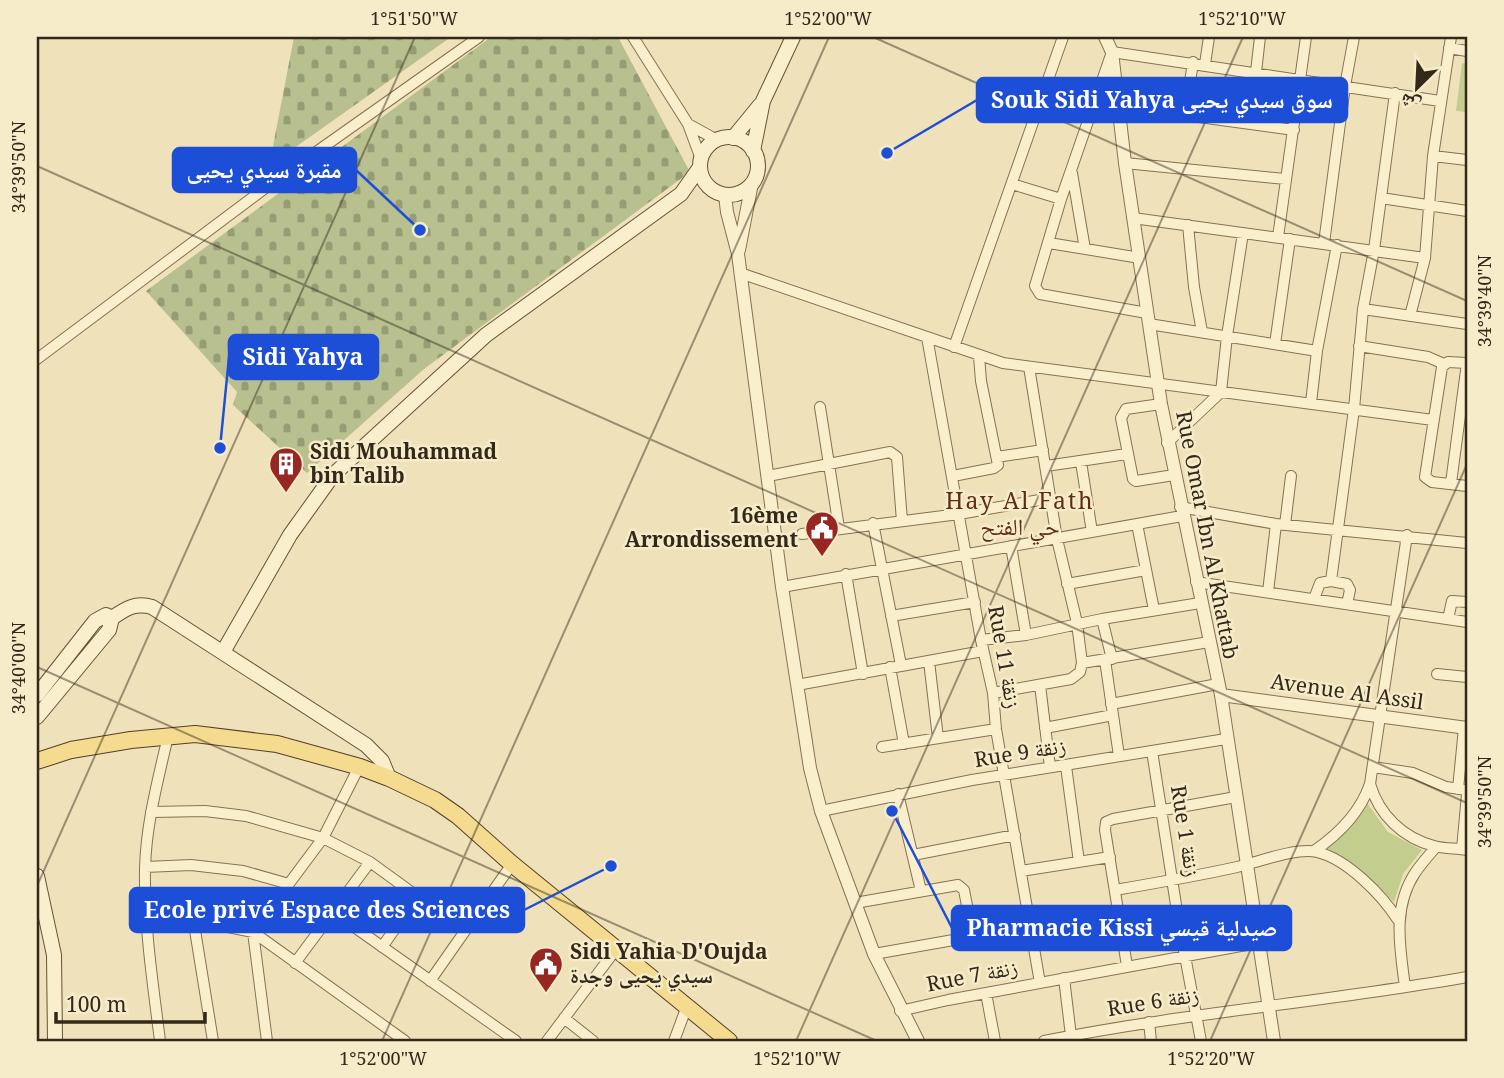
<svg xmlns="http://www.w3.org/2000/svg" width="1504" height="1078" viewBox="0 0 1504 1078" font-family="'Noto Serif','Noto Naskh Arabic',serif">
<defs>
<pattern id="cemetery-stones" width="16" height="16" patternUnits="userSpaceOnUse" patternTransform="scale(1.75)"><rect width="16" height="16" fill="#b8c08f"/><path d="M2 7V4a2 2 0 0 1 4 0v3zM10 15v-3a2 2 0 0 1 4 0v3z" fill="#969c74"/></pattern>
</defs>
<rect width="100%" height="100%" fill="#efe2ba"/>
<!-- cemetery -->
<path fill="url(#cemetery-stones)" d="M294 37H451L283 156 273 146Z
M491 37H618L690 172 424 369 307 473 233 405 237 392 146 291Z"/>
<!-- park -->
<path fill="#c2cd8e" d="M1462 63 1467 64V112L1456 111Z
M1367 803 1388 832 1422 850 1403 874 1394 902 1363 872 1325 847 1346 829Z"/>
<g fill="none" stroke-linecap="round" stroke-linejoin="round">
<!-- minor casing -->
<g stroke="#867154" stroke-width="12">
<path id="minor" d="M633 37 688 124 701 159
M1449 48 1467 51
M1205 64 1209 37
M1256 72 1260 37
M1118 106 1294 130
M1185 116 1193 62
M688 124 717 140
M1433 156 1467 160
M1125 163 1285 179
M1072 173 1085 249
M1012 184 1061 199
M1381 198 1467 211
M1133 218 1425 258
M1188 225 1194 287 1202 332
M1278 237 1306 37
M1049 243 1140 258
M1324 243 1345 86 1354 37
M740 273 1003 363 1433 420
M1363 309 1467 324
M1147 313 1040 294 1035 286 1061 199 1112 52 1440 101
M1410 316 1425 258 1433 156 1451 37
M1149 324 1317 351
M927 337 981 640 993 693 996 729 1040 983
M1275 344 1290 239
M1359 346 1428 357 1444 364
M954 347 1063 37
M37 359 268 186 479 37
M1467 363 1448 362 1442 367 1425 477 1432 482 1467 486
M1311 403 1317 351 1337 245
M1161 404 1126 409 1121 418 1133 479 1136 481 1174 475
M820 407 839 528
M1167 443 1221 392 1227 336 1243 233
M997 457 1043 450
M1081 462 1092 532
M1046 466 1127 454
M768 476 890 452 897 457 902 521
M953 476 994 468 998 465 981 381 979 356
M1451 483 1467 363
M1180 507 1276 524 1467 543
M873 523 901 665
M1137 524 1154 610
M1285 525 1291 476
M802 534 959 514 1051 498
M1011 546 1026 635
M846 574 863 674
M1331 581 1347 584 1350 590 1347 604
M1196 582 1467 622
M1067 584 1146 570
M782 587 1182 516
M1268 592 1276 524
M1314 599 1320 583 1331 581 1354 409 1363 309 1374 250 1395 93
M891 616 975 602
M1102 619 1112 659
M1448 619 1452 601 1467 602
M981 640 1026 635 1102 619 1200 603
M1105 660 1119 756
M929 661 938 738
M1082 663 1209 642
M890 667 904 744
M1437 674 1467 677
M797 685 983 651
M1040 685 1050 767
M993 693 1071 679 1080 672 1082 663 1077 623 1057 539 1029 367
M1111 704 1218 684
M1045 728 1113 715
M882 747 996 729
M1152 751 1179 924 1201 1041
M1066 766 1079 862
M1373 767 1413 773 1446 787 1467 790
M1370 784C1379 815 1403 838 1434 846 1445 849 1457 848 1467 850
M1458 789 1464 728
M898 794 921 891
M821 811 972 780 1226 739
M151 812 205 811 246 816 323 838 370 862 465 931
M1462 849 1467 794
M1314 851C1339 834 1360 813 1370 784L1407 535
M913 855 1015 835
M145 867 191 865 243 871 289 884
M1021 871 1110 857
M1115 890C1156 883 1197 876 1237 867 1258 862 1297 847 1317 852 1347 859 1382 895 1398 920
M855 903 958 885 964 890 973 937
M333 912 516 1041
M194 924 213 1041
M146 925H218L253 932 405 1041
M382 947 418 896
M874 954 1118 911
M295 963 370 862
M1127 966 1105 830 1106 822 1113 819 1236 797
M1064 978 1071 1036
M430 981 512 864
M1405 987C1400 948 1392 908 1415 873 1421 864 1429 855 1436 847
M986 993 995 1041
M900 1011 948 1000 1257 943
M564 1018 593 1041
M1149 1022 1151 1041
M160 1041C153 984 144 927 145 869 146 824 158 780 168 736
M267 1041 253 932 323 838 359 767
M547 1041 617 948
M674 1041 687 1006
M1044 1041C1184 1013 1326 1002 1467 977"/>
</g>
<!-- tertiary casing -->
<g stroke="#867154" stroke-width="14">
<path id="tertiary" d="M1105 37 1112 52 1125 163 1161 404 1221 695 1274 1041
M725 195 727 212 738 254 782 587 810 768 821 811 874 954 918 1041
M739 250 752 183
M1221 695 1467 728"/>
</g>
<!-- secondary casing -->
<g stroke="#675238" stroke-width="16">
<path id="secondary" d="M700 166a29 29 0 1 1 58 0a29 29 0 1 1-58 0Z
M733 138 760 105
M753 151 763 101 793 37
M223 652 290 535 333 475 486 335 681 194 700 167
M37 695 95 621 106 615 112 618C125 609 135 602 152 607L366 745 382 761 389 778
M37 717 109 630 112 618
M37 876 54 955 55 1041"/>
</g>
<!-- primary casing -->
<g stroke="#533f29" stroke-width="18">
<path id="primary" d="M37 761 71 750 131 740 195 734 277 744 360 767 389 778 435 800 458 816 512 864 729 1041"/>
</g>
<!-- minor -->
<use href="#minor" stroke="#faefcd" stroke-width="10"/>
<!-- tertiary -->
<use href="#tertiary" stroke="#faefcd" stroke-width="12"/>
<!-- secondary -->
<use href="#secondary" stroke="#faefcd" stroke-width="14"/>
<!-- primary -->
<use href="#primary" stroke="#f5db8f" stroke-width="16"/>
</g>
<!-- ticks -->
<path fill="none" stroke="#34281a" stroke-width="2" stroke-opacity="0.45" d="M873 37 1467 301M37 166 1467 803M37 667 877 1041M37 886 415 37M382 1041 829 37M796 1041 1243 37M1210 1041 1467 464"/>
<!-- icons -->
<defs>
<g id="building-pin" transform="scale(1.75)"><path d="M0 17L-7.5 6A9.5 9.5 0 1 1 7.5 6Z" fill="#972722" stroke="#f6ecca"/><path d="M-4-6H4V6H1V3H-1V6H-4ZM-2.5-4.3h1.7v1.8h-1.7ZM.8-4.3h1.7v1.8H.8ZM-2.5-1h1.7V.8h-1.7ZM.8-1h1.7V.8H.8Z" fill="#fff"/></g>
<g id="civic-pin" transform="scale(1.75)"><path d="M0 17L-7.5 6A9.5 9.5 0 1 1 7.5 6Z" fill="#972722" stroke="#f6ecca"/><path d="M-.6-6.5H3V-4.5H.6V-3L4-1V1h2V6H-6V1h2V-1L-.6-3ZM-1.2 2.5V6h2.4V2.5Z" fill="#fff"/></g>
</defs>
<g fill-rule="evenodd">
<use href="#building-pin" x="286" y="464"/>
<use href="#civic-pin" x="822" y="528"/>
<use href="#civic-pin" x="546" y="964"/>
</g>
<g text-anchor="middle" stroke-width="5" stroke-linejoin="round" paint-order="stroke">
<!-- poi labels -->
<g font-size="21" font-weight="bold" fill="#34281a" stroke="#f6ecca" text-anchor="start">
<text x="310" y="459">Sidi Mouhammad<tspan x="310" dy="24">bin Talib</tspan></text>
<text x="798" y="523" text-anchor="end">16ème<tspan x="798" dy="24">Arrondissement</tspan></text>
<text x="570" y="959">Sidi Yahia D'Oujda<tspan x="570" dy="24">سيدي يحيى وجدة</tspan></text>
</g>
<!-- street labels -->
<g font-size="21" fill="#34281a" stroke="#f6ecca">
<text transform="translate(1207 535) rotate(79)" y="7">Rue Omar Ibn Al Khattab</text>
<text transform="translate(1004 657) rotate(80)" y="7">Rue 11 زنقة</text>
<text transform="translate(1347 692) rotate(8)" y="7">Avenue Al Assil</text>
<text transform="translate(1020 753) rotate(-9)" y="7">Rue 9 زنقة</text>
<text transform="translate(1185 831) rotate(81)" y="7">Rue 1 زنقة</text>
<text transform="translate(972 976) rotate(-11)" y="7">Rue 7 زنقة</text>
<text transform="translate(1153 1002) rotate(-9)" y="7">Rue 6 زنقة</text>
</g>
<!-- neighbourhood labels -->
<g font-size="23" letter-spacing="2" fill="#622b18" stroke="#f6ecca">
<text x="1020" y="509">Hay Al Fath<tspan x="1020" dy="26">حي الفتح</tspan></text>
</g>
</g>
<!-- callouts -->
<path fill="none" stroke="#1d4ed8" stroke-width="2.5" d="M887 153L977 100M420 230L356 170M220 448L229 357M611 866L524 910M892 811L952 928"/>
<g fill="#1d4ed8" stroke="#f6ecca" stroke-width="2.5">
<circle cx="887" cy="153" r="7"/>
<circle cx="420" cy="230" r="7"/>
<circle cx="220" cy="448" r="7"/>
<circle cx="611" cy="866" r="7"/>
<circle cx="892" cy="811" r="7"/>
</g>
<g fill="#1d4ed8" stroke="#1d4ed8" stroke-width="2.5">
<rect x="977" y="78" width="370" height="44" rx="7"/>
<rect x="173" y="148" width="183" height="44" rx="7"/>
<rect x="229" y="335" width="149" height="44" rx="7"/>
<rect x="130" y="888" width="394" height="44" rx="7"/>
<rect x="952" y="906" width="339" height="44" rx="7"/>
</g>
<g font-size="23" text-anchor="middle" font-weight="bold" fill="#fff">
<text x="1162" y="108">Souk Sidi Yahya سوق سيدي يحيى</text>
<text x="264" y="178">مقبرة سيدي يحيى</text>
<text x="303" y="365">Sidi Yahya</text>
<text x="327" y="918">Ecole privé Espace des Sciences</text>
<text x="1122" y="936">Pharmacie Kissi صيدلية قيسي</text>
</g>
<!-- border -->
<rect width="1504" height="1078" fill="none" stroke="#f6ecca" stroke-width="77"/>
<!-- north arrow -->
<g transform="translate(1417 88) rotate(204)" stroke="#f6ecca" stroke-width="5" paint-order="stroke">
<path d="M0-5L12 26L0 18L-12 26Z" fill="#34281a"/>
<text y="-10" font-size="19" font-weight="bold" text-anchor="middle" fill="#34281a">ش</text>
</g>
<!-- scale -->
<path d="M56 1012v10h149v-10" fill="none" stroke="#34281a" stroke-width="3.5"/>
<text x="66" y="1012" font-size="21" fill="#34281a" stroke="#f6ecca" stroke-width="5" paint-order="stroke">100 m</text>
<rect x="38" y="38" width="1428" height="1002" fill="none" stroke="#34281a" stroke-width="2.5"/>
<g font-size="18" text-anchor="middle" fill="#34281a">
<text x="414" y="25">1°51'50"W</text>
<text x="828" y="25">1°52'00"W</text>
<text x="1242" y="25">1°52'10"W</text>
<text transform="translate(19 167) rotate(-90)" y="6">34°39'50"N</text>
<text transform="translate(1485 301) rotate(-90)" y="6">34°39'40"N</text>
<text transform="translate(19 668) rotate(-90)" y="6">34°40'00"N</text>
<text transform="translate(1485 802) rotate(-90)" y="6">34°39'50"N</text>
<text x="383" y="1065">1°52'00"W</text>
<text x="797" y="1065">1°52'10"W</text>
<text x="1211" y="1065">1°52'20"W</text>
</g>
</svg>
